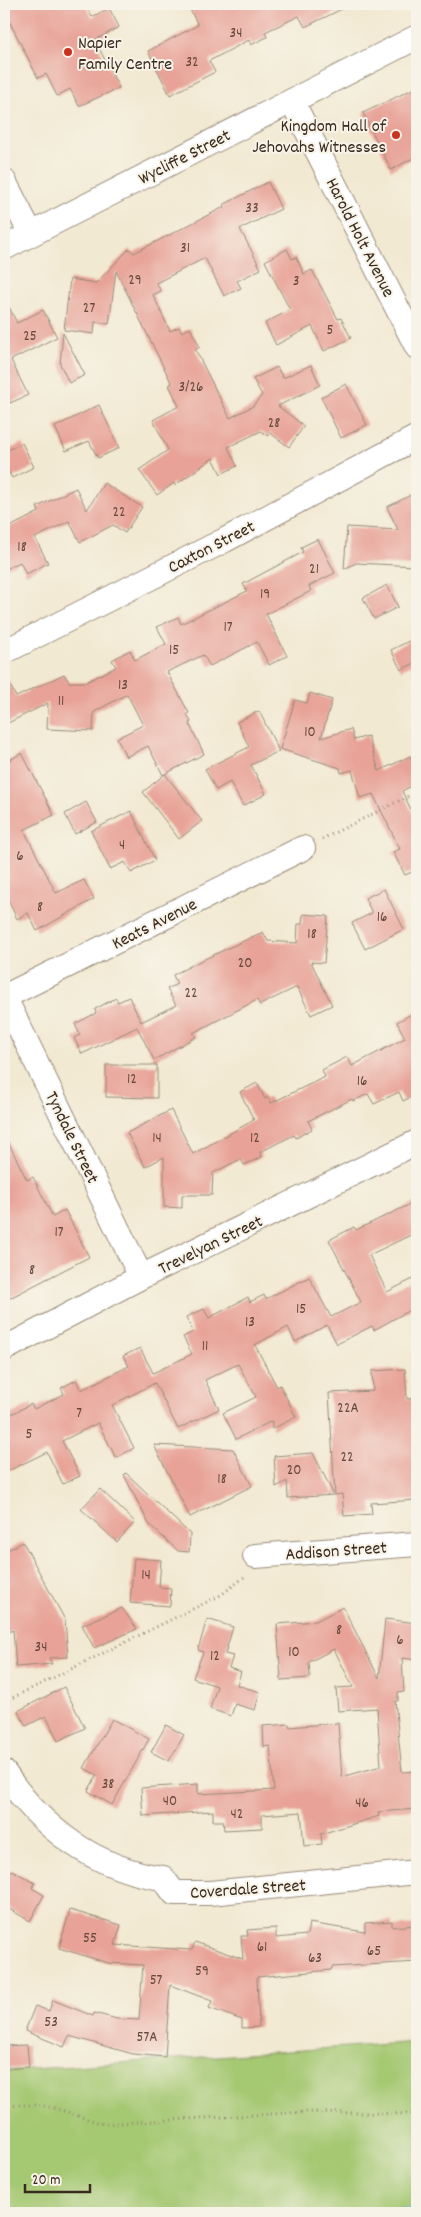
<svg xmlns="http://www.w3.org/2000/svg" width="421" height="2217" viewBox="0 0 421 2217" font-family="Dekko,sans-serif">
<rect width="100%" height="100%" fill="#f7f3e8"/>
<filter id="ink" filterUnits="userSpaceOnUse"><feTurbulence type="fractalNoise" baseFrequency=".02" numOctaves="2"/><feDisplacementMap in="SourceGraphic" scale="10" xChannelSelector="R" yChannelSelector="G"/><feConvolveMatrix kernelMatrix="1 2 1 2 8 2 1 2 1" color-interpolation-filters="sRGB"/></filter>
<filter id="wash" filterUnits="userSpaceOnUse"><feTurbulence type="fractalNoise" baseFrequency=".0096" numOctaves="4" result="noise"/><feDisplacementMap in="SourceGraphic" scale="20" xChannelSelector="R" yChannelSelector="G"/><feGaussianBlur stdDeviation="1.12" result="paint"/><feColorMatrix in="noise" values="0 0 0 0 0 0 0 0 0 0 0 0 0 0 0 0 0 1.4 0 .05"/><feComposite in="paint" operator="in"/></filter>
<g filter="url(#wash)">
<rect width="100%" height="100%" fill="#f2e9d2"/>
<!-- green -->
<path fill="#a5c872" stroke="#707948" d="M417 2042V2213H4V2071Z"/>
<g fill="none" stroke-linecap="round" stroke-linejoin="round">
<!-- stream -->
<path stroke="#74b0e6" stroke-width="6" d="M376 2213 417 2210"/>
</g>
<g id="blocks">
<!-- building -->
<path fill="#e8a297" d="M4 4H85L92 17 109 8 119 27 95 40 119 88 79 106 70 89 57 96 46 74 38 78 4 11Z
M187 4H352L305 27 299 16 265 32 267 37 251 45 249 40 209 61 215 72 170 95 148 51 198 25Z
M417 87V156L391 170 363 113Z
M268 182 281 209 240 229 261 269 237 281 241 288 224 296 205 258 156 283 161 291 153 295 170 331 179 327 182 332 190 328 200 347 195 349 230 418 253 406 262 395 253 379 277 367 283 378 311 365 320 385 278 406 304 426 289 447 270 433 268 436 261 431 228 447 237 466 221 474 213 458 175 485 174 483 157 495 139 470 168 450 153 420 179 406 169 385 172 384 116 271 109 324 95 322 94 334 64 330 70 279 96 283 129 249 134 253 224 207 223 205Z
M287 249 292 259 296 257 304 274 312 270 338 319 341 318 351 338 324 351 312 326 276 345 265 323 290 310 265 261Z
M4 297 17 323 43 310 57 337 11 360 28 395 10 403 4 390Z
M63 333 85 375 69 383 60 364Z
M346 384 367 425 341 438 321 397Z
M99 405 119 448 98 458 89 441 66 451 55 427Z
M22 443 34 467 12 478 4 463V452Z
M104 483 142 507 125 533 113 525 80 542 69 521 35 538 48 563 26 574 20 562 4 570V530L39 512 37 507 76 488 87 510Z
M417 492V569L416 566 356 563 344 569 347 527 398 530 387 507Z
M318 539 335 573 309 586 311 591 266 614 287 656 269 665 257 642 210 666 203 655 167 672 189 713 187 714 191 722 189 723 204 754 163 775 148 746 126 757 117 738 143 725 127 694 94 712 93 731 47 729 48 703 4 725V673L16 697 64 674 69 682H86L116 667 112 660 130 650 135 660 166 644 157 627 178 617 181 624 247 591 243 584 303 552 301 547Z
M387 585 398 607 374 619 363 598Z
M417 637V662L401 670 391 650Z
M310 693 332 700 321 738 351 729 354 740 368 736 379 771 410 756 417 770V783L402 791 417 822V882L412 872 405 875 393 852 400 849 373 794 360 798 352 770 341 773 340 768 280 749 295 700 307 703Z
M259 711 279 751 251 765 266 794 243 806 230 782 216 790 205 769 249 747 237 722Z
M22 753 54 815 24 830 56 893 84 880 94 899 37 931 28 913 17 919 4 891V763Z
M165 774 202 821 179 839 143 792Z
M86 802 97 822 75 834 65 814Z
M131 811 155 860 131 873 125 862 110 869 91 831Z
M384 889 404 929 365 949 352 923 372 913 365 898Z
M303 914 328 916 324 963 311 962 332 1005 311 1015 297 987 260 1005 257 1000 193 1033 196 1037 154 1060 137 1027 82 1054 74 1038 80 1035 75 1024 96 1013 95 1009 116 998 118 1002 129 997 141 1022 176 1005 167 989 177 984 173 975 198 962 263 932 268 941 297 943 298 924H302Z
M417 1011V1094L403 1101 399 1092 374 1104 368 1094 353 1101 352 1099 308 1121 312 1129 296 1138 294 1135 260 1152 262 1157 244 1165 241 1159 213 1173 212 1195H182V1208L164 1207V1157L145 1167 127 1133 171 1110 193 1154 254 1120 240 1092 257 1083 265 1099 268 1097 271 1103 325 1077 322 1070 347 1057 352 1066 405 1038 397 1022Z
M106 1065H157V1098L106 1097Z
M4 1134 27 1180 33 1177 53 1217 65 1210 89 1257 4 1301Z
M417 1201V1232L369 1255 387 1292 417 1277V1306L374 1330 372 1326 337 1344 327 1325 295 1342 288 1327 255 1345 277 1387 280 1385 296 1417 272 1429V1421L236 1439 223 1413 256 1397 238 1364 205 1380 219 1409 178 1429 155 1383 112 1405 134 1448 116 1458 98 1423 62 1441 80 1476 63 1484 47 1452 4 1473V1418L31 1404 34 1409 64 1394 61 1388 76 1380 81 1390 129 1366 123 1356 140 1348 153 1373 192 1354 183 1337 193 1332 186 1317 204 1309 209 1318 248 1297 250 1302 264 1295 266 1299 309 1277 331 1317 361 1302 329 1240 354 1227 356 1230Z
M405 1369 407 1399 417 1398V1500L371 1503 372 1514 344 1516 342 1494 335 1495 329 1393 373 1391 372 1371Z
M154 1445 233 1449 252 1486 190 1517Z
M313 1453 334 1495 288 1498 287 1481 276 1487 274 1456Z
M126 1473 190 1534 189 1552 178 1551 149 1524 124 1475Z
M100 1489 135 1522 117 1542 81 1509Z
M23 1542 65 1620 68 1657 49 1658 52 1664 16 1667 13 1630 4 1635V1552Z
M134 1558 161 1560 159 1587 171 1588 170 1606 130 1603Z
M343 1607 379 1678 385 1619 417 1623V1660L402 1658 404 1692 398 1693V1701H395L402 1772 417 1771V1809L378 1812 379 1816 321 1834 322 1844 304 1846 301 1812 262 1815V1828L224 1830 223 1821H213V1811L143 1816 141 1788 198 1784V1794L274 1790 270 1746 264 1747 263 1726 289 1724V1727L338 1723 342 1777 381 1766 377 1708 338 1711 336 1688 353 1687 334 1649 309 1662 310 1678 281 1680 277 1624 316 1621Z
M122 1608 137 1629 94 1648 82 1625Z
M207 1619 233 1627 225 1654 233 1656 229 1668 241 1672 237 1685 260 1692 255 1710 235 1704 231 1716 210 1709 217 1686 193 1678 203 1652 198 1650Z
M64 1687 85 1728 58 1741 46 1716 26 1726 18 1711Z
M112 1719 149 1739 112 1805 88 1791 97 1775 84 1768Z
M166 1725 184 1735 169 1761 151 1752Z
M12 1870 35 1883 32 1888 44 1895 30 1921 4 1906V1884Z
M70 1910 121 1925 115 1945 192 1950 195 1942 243 1959 241 1936H248L247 1930 276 1928V1938L307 1935 309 1923 365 1932V1923L392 1921V1927L417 1925V1962L332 1967 331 1970 257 1977 259 2027 242 2028V2020L209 2008 212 2001 170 1985 165 2057 133 2054 69 2036 64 2047 25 2031 35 2006 49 2011 53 2000 93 2016 94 2013 117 2019 139 2020 143 1965 108 1963 59 1948Z
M27 2045 29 2067 6 2069 4 2046Z"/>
</g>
</g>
<g filter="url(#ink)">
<use href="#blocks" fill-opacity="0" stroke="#968a78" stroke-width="1"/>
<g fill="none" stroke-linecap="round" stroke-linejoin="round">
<!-- minor casing -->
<g stroke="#968a78" stroke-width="26">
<path id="minor" d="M292 101 417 347
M4 181 31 234
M4 248 417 37
M4 652 225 540 417 437
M4 996 141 1277
M4 997 303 848
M4 1349 141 1277 417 1142
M255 1556 417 1544
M4 1772C41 1828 95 1869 163 1878L174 1893H210L417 1872"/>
</g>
<!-- path -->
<path stroke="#968a78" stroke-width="3" stroke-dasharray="1 4" stroke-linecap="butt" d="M322 839 417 792
M4 1702 221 1595 247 1575
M4 2107C13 2106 22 2104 31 2105 56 2105 80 2118 104 2124L304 2112 417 2114"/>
<!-- minor -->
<use href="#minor" stroke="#fff" stroke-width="24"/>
</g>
</g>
<!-- markers -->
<g fill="#c8321e" stroke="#f7f3e8" stroke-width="2">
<circle cx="68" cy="52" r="5"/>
<circle cx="396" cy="135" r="5"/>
</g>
<g text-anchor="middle" stroke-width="4" stroke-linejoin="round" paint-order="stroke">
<!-- number labels -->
<g font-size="15" fill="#66483c">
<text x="236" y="37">34</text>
<text x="192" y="66">32</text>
<text x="252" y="212">33</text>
<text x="185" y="252">31</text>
<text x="135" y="284">29</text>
<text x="296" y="285">3</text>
<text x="89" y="312">27</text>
<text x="330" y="334">5</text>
<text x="30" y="340">25</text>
<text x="191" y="391">3/26</text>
<text x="274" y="427">28</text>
<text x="119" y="516">22</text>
<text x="22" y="551">18</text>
<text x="314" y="573">21</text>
<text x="265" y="598">19</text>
<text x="228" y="631">17</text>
<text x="174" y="654">15</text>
<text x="123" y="689">13</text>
<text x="61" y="705">11</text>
<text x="310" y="736">10</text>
<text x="122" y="849">4</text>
<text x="20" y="860">6</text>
<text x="40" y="911">8</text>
<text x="382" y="921">16</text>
<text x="312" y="938">18</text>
<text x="245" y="967">20</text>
<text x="191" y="997">22</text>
<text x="132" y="1083">12</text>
<text x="362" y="1085">16</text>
<text x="157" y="1142">14</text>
<text x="255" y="1142">12</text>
<text x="59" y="1236">17</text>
<text x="32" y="1274">8</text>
<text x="301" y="1313">15</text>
<text x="250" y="1326">13</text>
<text x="205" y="1350">11</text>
<text x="348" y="1412">22A</text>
<text x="79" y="1417">7</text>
<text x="29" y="1438">5</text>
<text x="347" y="1461">22</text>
<text x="294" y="1474">20</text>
<text x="222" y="1483">18</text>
<text x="146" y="1579">14</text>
<text x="339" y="1634">8</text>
<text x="400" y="1644">6</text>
<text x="41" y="1651">34</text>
<text x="294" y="1656">10</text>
<text x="215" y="1660">12</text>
<text x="108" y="1788">38</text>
<text x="170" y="1805">40</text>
<text x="362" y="1807">46</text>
<text x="237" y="1818">42</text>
<text x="90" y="1942">55</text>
<text x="262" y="1951">61</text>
<text x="374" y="1955">65</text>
<text x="315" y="1962">63</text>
<text x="202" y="1975">59</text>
<text x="156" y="1984">57</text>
<text x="51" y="2026">53</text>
<text x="147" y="2041">57A</text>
</g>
<!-- poi labels -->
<g font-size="18" fill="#3b2a1e" stroke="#f7f3e8" text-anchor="start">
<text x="78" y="48">Napier<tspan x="78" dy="21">Family Centre</tspan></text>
<text x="386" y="131" text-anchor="end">Kingdom Hall of<tspan x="386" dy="21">Jehovahs Witnesses</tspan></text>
</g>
<!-- street labels -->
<g font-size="18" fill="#3b2a1e" stroke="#f7f3e8">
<text transform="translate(184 156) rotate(-27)" y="6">Wycliffe Street</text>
<text transform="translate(361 237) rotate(63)" y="6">Harold Holt Avenue</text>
<text transform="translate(211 546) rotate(-27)" y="6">Caxton Street</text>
<text transform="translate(154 923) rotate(-27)" y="6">Keats Avenue</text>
<text transform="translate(73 1137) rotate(64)" y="6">Tyndale Street</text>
<text transform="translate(210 1244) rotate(-26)" y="6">Trevelyan Street</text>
<text transform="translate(336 1550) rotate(-4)" y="6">Addison Street</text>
<text transform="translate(248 1888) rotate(-4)" y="6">Coverdale Street</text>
</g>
</g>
<!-- margin -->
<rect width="421" height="2217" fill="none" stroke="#f7f3e8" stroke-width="20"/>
<!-- scale -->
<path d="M25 2184v8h65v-8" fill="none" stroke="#3b2a1e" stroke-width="2.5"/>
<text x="32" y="2184" font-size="15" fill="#3b2a1e" stroke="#f7f3e8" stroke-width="4" paint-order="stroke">20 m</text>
</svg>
